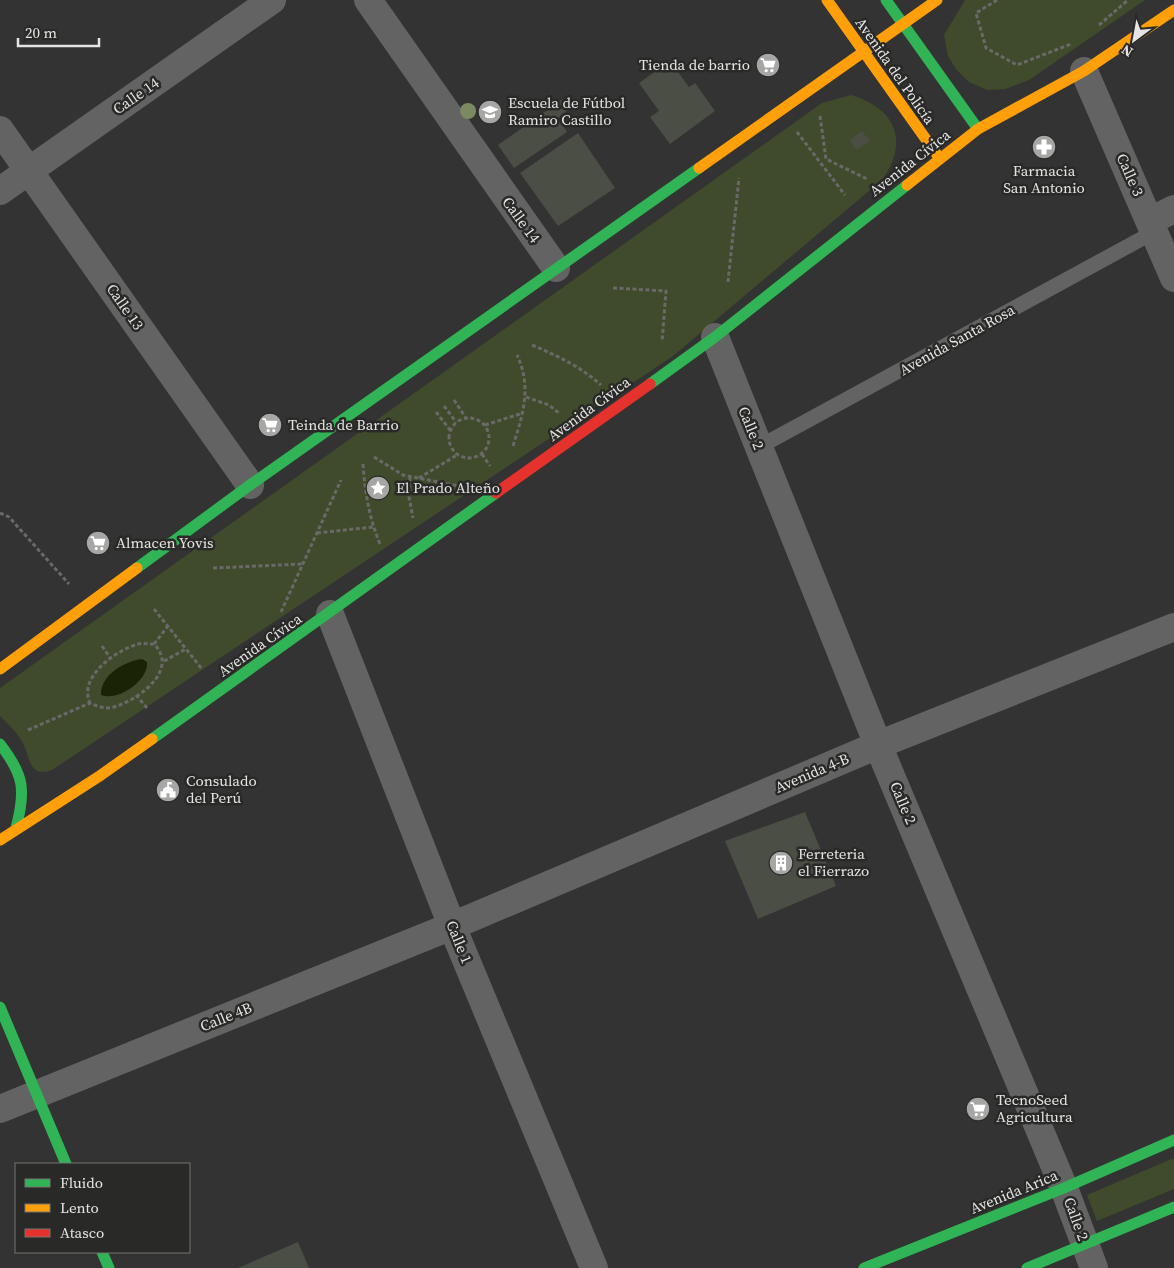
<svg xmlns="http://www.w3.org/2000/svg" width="1174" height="1268" viewBox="0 0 1174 1268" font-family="'Source Serif 4',serif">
<rect width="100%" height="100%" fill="#333"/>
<!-- green -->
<path fill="#404b2b" d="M965 0H1145L1029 80 1005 89 987 90 969 82 956 69 948 56 944 35Z
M851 95C895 108 910 141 882 180L673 356 52 770C29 778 30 758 23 743 18 733 8 724 0 716V688L822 103Z
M1174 1158V1189L1097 1221 1087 1195Z"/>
<!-- water -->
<path fill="#1a2305" d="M142 659 147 662C149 680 118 702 101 695 100 675 125 661 142 659Z"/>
<!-- building -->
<path fill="#4a4e44" d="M670 61 689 87 695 83 715 111 670 144 650 117 659 111 639 83Z
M563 99 569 109 558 118 567 132 514 168 498 145Z
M862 131 870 141 856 150 850 140Z
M578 133 615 188 558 226 520 173Z
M805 812 836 886 758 919 725 841Z
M298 1242 309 1268H238Z"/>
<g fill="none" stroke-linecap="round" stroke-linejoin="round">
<!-- path -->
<path stroke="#6a6969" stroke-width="3" stroke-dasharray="4 2.5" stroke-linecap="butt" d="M997 0 976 13 986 48 1017 65 1071 44
M1099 25 1128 0
M820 116 826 159 867 179
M797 132 845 195
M728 282 739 178
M613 288 666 291 662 342
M532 345C558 356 581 367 601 385
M526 397 549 405 560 414
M454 400 466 418
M444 406 456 422
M436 412 450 430
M449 438a20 20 0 1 1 40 0a20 20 0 1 1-40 0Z
M485 425 523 413
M513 446C523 414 532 387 517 355
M482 454 490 466
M374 457 403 475 459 486
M363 464C365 493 369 517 380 544
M410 477 409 497 413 518
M419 478 457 455
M0 513 9 517 69 584
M317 533 373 527
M213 568 303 564
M154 609 202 669
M281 612 341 480
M154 644 168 626
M102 646 111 659
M164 661 186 649
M136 695 147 708
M28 730 90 703C99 707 107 710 117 706 141 698 179 669 154 644 148 644 143 643 138 644 115 651 78 677 90 703"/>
<!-- lane -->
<path stroke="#636363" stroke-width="15" d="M759 447 1154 232"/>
<!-- street -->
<path stroke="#636363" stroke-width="28" d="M368 0 556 268
M1084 71 1174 278
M0 130 250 485
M0 191 272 0
M1150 221 1174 209
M715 337 878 745 1064 1188 1094 1268
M330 614 452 926 594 1268
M0 1109 452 926 878 745 1174 627"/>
<!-- fast -->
<path stroke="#30b455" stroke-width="11" d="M886 0 978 129
M650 384 715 337 907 185
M137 568 250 485 699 168
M152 739 496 493
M0 744C24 775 26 790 16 828
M0 1007 66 1164
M102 1252 109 1268
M864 1268 1064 1188 1174 1140
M1027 1268 1174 1207"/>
<!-- slow -->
<path stroke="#ff9f0a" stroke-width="11" d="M827 0 940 159
M699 168 937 0
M907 185 978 129 1084 71 1174 10
M0 669 137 568
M0 840 101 775 152 739"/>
<!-- jam -->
<path stroke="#e5322d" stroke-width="11" d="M496 493 650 384"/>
</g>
<!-- trees -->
<circle fill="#7c8a62" cx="468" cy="111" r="8"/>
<!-- icons -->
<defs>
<g id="supermarket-disc" transform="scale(1.25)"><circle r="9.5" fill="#a6a6a5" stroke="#292a28"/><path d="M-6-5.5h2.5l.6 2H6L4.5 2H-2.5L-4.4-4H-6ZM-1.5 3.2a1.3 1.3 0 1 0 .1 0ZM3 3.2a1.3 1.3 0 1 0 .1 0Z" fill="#fff"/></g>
<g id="university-disc" transform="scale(1.25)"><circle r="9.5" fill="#a6a6a5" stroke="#292a28"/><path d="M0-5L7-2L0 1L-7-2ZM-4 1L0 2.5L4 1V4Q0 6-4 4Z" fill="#fff"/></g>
<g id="pharmacy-disc" transform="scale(1.25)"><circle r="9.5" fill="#a6a6a5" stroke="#292a28"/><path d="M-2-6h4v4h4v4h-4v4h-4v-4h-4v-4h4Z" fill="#fff"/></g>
<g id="sight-disc" transform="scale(1.25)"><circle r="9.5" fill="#a6a6a5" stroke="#292a28"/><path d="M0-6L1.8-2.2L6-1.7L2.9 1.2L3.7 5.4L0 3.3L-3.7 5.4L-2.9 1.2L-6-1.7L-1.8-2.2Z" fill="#fff"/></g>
<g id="civic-disc" transform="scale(1.25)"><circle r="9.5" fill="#a6a6a5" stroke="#292a28"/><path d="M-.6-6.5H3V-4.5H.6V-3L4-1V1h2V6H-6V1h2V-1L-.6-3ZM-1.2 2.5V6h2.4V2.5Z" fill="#fff"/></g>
<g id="building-disc" transform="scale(1.25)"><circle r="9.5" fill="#a6a6a5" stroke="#292a28"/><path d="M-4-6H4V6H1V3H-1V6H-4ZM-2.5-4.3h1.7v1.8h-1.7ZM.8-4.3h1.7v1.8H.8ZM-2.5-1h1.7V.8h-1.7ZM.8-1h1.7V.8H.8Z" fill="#fff"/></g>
</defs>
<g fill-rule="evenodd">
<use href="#supermarket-disc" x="768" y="65"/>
<use href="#university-disc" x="490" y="112"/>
<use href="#pharmacy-disc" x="1044" y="147"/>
<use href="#supermarket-disc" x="270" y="425"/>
<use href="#sight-disc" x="378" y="488"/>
<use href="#supermarket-disc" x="98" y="543"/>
<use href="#civic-disc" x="168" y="790"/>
<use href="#building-disc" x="781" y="863"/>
<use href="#supermarket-disc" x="978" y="1109"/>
</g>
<g text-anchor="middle" stroke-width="5" stroke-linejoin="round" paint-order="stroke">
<!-- poi labels -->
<g font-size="15" fill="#e4e4e2" stroke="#292a28" text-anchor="start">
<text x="750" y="70" text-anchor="end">Tienda de barrio</text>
<text x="508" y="108">Escuela de Fútbol<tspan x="508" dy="17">Ramiro Castillo</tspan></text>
<text x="1044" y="176" text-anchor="middle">Farmacia<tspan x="1044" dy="17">San Antonio</tspan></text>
<text x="288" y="430">Teinda de Barrio</text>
<text x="396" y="493">El Prado Alteño</text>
<text x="116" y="548">Almacen Yovis</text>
<text x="186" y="786">Consulado<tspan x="186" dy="17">del Perú</tspan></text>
<text x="798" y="859">Ferreteria<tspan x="798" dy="17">el Fierrazo</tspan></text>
<text x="996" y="1105">TecnoSeed<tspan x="996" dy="17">Agricultura</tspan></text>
</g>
<!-- street labels -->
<g font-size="15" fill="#e4e4e2" stroke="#292a28">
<text transform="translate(895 71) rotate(55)" y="5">Avenida del Policía</text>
<text transform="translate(136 96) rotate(-35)" y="5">Calle 14</text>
<text transform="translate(910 163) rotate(-38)" y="5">Avenida Cívica</text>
<text transform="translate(1130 175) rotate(66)" y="5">Calle 3</text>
<text transform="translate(521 220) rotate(54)" y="5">Calle 14</text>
<text transform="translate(125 307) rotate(55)" y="5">Calle 13</text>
<text transform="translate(957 340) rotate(-29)" y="5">Avenida Santa Rosa</text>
<text transform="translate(589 409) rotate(-36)" y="5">Avenida Cívica</text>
<text transform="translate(751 428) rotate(68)" y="5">Calle 2</text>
<text transform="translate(260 645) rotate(-35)" y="5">Avenida Cívica</text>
<text transform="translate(812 773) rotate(-23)" y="5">Avenida 4-B</text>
<text transform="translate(903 803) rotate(67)" y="5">Calle 2</text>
<text transform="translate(459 942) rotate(68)" y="5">Calle 1</text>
<text transform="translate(226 1017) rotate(-22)" y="5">Calle 4B</text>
<text transform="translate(1014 1192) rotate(-22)" y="5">Avenida Arica</text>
<text transform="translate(1076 1219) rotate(70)" y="5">Calle 2</text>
</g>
</g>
<!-- legend -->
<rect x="15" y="1163" width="175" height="90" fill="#292a28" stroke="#747472"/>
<rect x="25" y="1179" width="25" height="8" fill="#30b455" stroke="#747472"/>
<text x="60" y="1188" font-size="15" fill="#e4e4e2">Fluido</text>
<rect x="25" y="1204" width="25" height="8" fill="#ff9f0a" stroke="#747472"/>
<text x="60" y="1213" font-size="15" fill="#e4e4e2">Lento</text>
<rect x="25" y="1229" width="25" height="8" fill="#e5322d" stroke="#747472"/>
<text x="60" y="1238" font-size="15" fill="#e4e4e2">Atasco</text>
<!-- north arrow -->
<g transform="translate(1134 40) rotate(212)" stroke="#292a28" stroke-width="4" paint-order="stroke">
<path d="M0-4L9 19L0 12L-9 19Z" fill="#e4e4e2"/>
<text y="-8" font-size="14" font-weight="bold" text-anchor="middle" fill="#e4e4e2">N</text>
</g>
<!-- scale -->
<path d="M18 38v8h81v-8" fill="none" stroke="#e4e4e2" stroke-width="2.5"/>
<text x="25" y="38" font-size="15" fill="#e4e4e2" stroke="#292a28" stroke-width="4" paint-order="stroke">20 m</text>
</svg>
